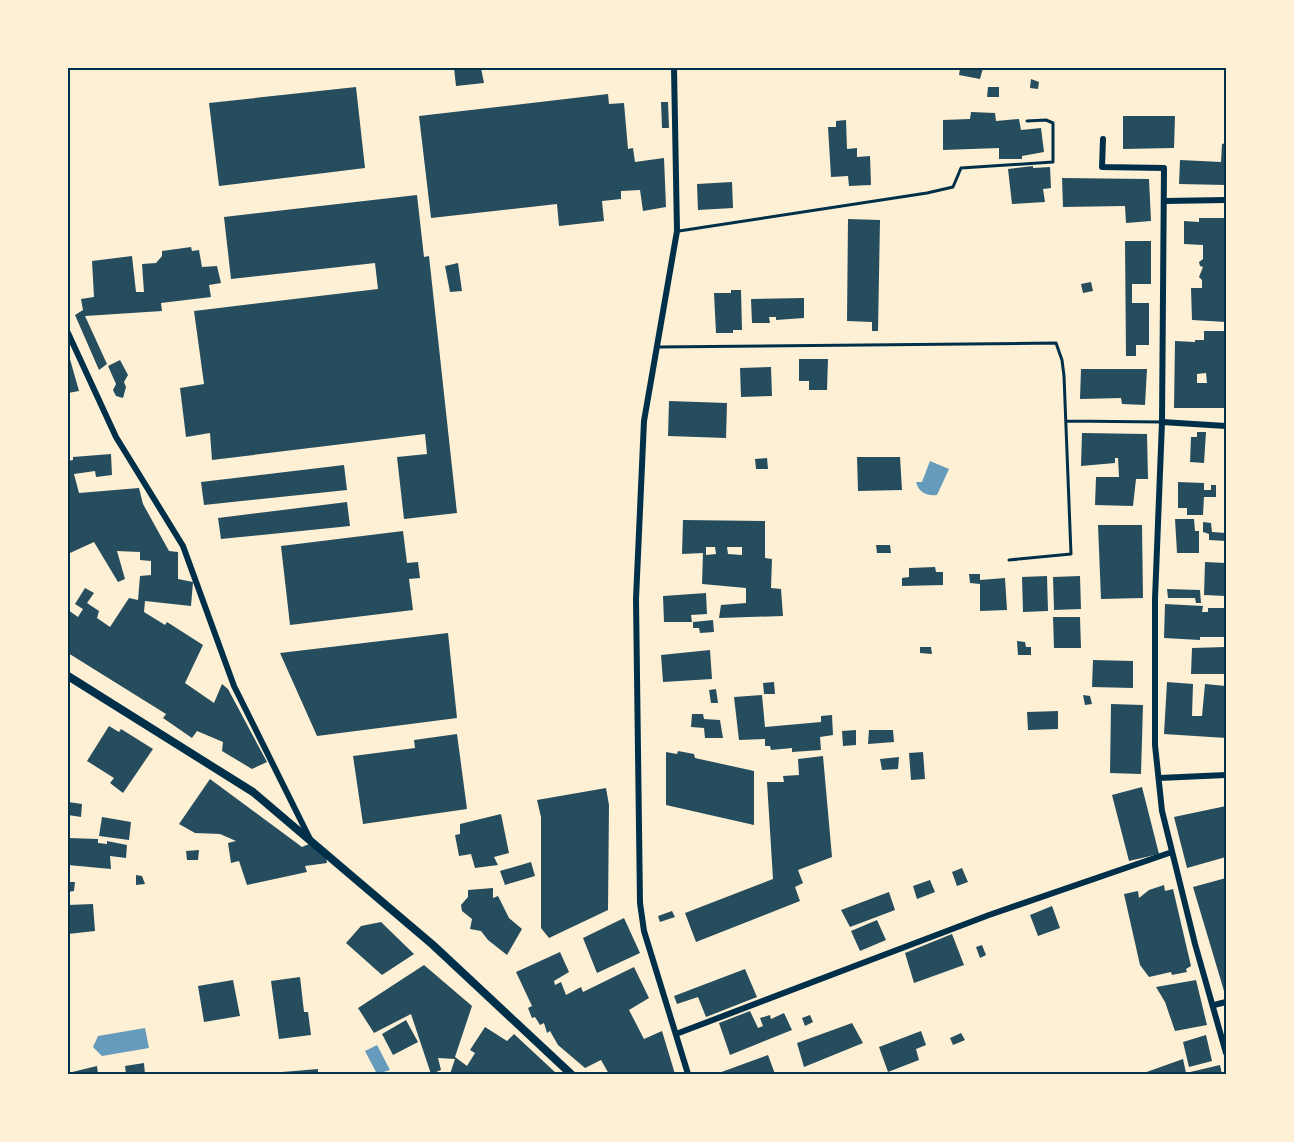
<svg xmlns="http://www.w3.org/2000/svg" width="1294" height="1142" viewBox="0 0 1294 1142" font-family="Rubik,sans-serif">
<rect width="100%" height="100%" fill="#fdf0d5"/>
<!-- water -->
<path fill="#669bbc" d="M930 461 949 469 937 495C927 496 919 493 916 482H922Z
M145 1028 149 1048 102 1056 93 1047 98 1036Z
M377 1045 390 1070 377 1074 365 1051Z"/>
<!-- building -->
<path fill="#264d5e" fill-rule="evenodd" d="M454 68H481L484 83 456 86Z
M974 68H983L980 79 959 75 960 69 974 70Z
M1031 79 1039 82 1038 89 1030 88Z
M356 87 365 168 219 186 209 103Z
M988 87H999V97H987Z
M608 94 609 104 624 103 628 149 633 148 635 162 664 158 666 207 643 211 640 190 621 191V199L602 201 604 221 559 226 557 204 431 218 419 116Z
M661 102H668L669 128H662Z
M971 112 995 113 996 121 1019 119 1021 130 1041 128 1044 152 1022 156V159H999V148L943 150V120L970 119Z
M1123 116H1175L1174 148 1123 149Z
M846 120 847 149 857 148V157L870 156 871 185 849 186 848 176 831 177 828 127H836V121Z
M1226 143V185L1179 184 1180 160 1221 162 1222 144Z
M1033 166V168L1050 167 1051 188 1043 189 1045 202 1012 204 1008 169Z
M1062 178 1149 179 1151 221 1126 223 1125 206 1063 207Z
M732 182 733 208 698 210 697 184Z
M417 195 424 257 429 256 457 513 404 519 397 457 427 454 425 434 212 460 210 433 186 437 180 388 204 384 194 311 378 289 375 263 231 279 224 217Z
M1199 218H1226V322L1192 320 1191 288H1202V280L1199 277 1203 267 1200 266 1199 262 1203 259V245L1184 244V221L1199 222Z
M848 219 880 220 878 331H872V322L847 321Z
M1125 241H1151V284H1132V303H1149V345H1136V356H1126Z
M191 247 192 251 199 250 202 267 217 266 221 283 209 285 211 297 161 303 162 311 85 316 107 364 99 370 75 315 83 310 81 299 94 297 92 261 132 256 136 292H144L142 264 156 263 162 256V251Z
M458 263 462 291 450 292 445 266Z
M1091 282 1093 291 1083 293 1081 284Z
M731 290H741L742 330H733V333H716L714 293H731Z
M804 298V318L776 320V317H769L770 323H752L751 299Z
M1204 331H1226V408H1174L1175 341 1195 342V340H1204ZM1206 373 1207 383H1197V374Z
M68 352 79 391 68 393Z
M799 359H828L827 390H809V381H799Z
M120 360 128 375 124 382 126 387 123 398 116 396 113 390 116 384 108 366Z
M771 367 772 396 741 397 740 368Z
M1081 369H1147L1145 405 1122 404 1121 398 1080 399Z
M669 401 727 403 726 438 668 436Z
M1197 432H1206L1204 463 1190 462 1191 437H1197Z
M1082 433 1147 434 1148 479H1136L1133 506 1095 505 1096 477H1119L1118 458H1115V463L1081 466Z
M111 454 112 475 96 477 95 471 74 474 79 493 139 488 143 504 169 551 178 552V579L193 582 191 606 145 601 144 612 165 625 167 622 203 645 185 683 214 703 222 684 228 689 267 762 252 769 222 751 223 742 197 731 192 738 163 718 166 714 68 653V610L78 617 83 609 75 604 85 588 94 593 87 603 99 611 97 618 110 627 129 598 138 600 140 576 151 575V561L140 560V552L117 551 125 579 118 582 94 542 70 553 68 549V461L73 460V457Z
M857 457H900L902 490 858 491Z
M767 458 768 469H756L755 459Z
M344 465 347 490 204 505 201 482Z
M1178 482 1204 483V490H1211V485H1216V497H1204L1203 515H1187V508H1178Z
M347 502 350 526 221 539 218 518Z
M1175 519H1194L1195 531H1199V553H1177Z
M683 520 765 521V558L772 559 771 588 781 589 783 616 719 618 721 605 746 603V588L702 584 703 553 682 554ZM706 547H715L716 554 706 555ZM727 547H742V555L728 554Z
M1203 522 1211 523 1212 532 1226 533V541L1209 540V534L1203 532Z
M1098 525H1142L1143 598 1101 599Z
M403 531 407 563 418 562 420 578 409 579 413 610 290 625 281 546Z
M876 545H890L891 553H877Z
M1205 562 1226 563V596L1204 595Z
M935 567 936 572H943V585L902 586V578L909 577V568Z
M969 574H980V580L1005 578 1007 610 980 611V584L970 583Z
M1047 576 1048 611 1023 612 1022 577Z
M1080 576 1081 609 1054 610 1053 577Z
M1167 589 1200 590 1201 603H1196L1195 598H1168Z
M706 593 707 614 691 615 692 622H664L663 596Z
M1165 604 1203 606 1202 612H1208V608H1226V637H1200V640L1164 638Z
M1053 617H1080L1081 648H1054Z
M713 620 714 632 700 633 699 628H693V622Z
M448 633 457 718 317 736 280 653Z
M1017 641 1025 642 1026 647H1031V655H1018Z
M920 647H931L932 654 920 653Z
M1225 647 1226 674H1191L1192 648Z
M710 650 712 679 663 682 661 655Z
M1093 660 1133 661V688L1092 687Z
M774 682 775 694H764L763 683Z
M1167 682 1193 684 1192 716H1202L1205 684 1226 686V738L1164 734Z
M716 689 718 703H711L709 690Z
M762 695 765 727 821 722V716L832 715 833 735 820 737 821 750 792 752V748L771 750 770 746H765V739L739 740 734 697Z
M1083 695 1090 696 1092 704 1085 705Z
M1111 704 1143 705 1141 774 1110 773Z
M1058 711V729L1028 730 1027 712Z
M692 714H703L704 719 720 720 723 738H705L704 728 691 727Z
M109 726 119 732 121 729 153 749 123 793 110 783 114 778 87 761Z
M856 730V745L843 746 842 731Z
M869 730H893L894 742 868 744Z
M457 734 467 809 363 824 353 756 415 748 414 740Z
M678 751 694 754 695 758 754 771V825L666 805V752L677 754Z
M923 752 925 779 911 780 909 753Z
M823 756 832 857 798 870 803 883 795 887 800 901 696 942 685 913 773 879 767 782H784L783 776 799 775 798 759Z
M899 757 898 769 882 770 880 759Z
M210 779 302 847 309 844 326 857 327 863 305 866 307 872 247 885 239 861 231 863 228 843 236 841 220 834 195 833 179 824Z
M1142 787 1159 854 1129 861 1112 795Z
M606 788 609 805 608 910 549 938 541 928V817L537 800Z
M68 802 82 804 81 817 68 815Z
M1226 806V857L1187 868 1174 817Z
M501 814 509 853 494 857 498 865 475 868 471 854 459 856 455 835 460 834V824Z
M102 817 131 822 129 840 99 836Z
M68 838 98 839V843L107 844V841L127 845 126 858 110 856 111 869 68 865Z
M199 850 198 860H187L186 851Z
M531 862 535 876 505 885 500 871Z
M962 868 968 882 957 886 952 872Z
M136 875 142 876 145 884 136 885Z
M1226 878V990L1224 991 1193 887Z
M930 880 935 892 917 899 913 886Z
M68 882H75L74 891 68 892Z
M1164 885 1165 891 1173 889 1191 966 1186 969 1187 972 1172 975 1171 972 1149 977 1140 965 1124 894 1138 891 1139 898 1149 890Z
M493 888V898L498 896 509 918 522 929 507 955 488 940 481 931 470 929 472 919 462 911 461 905 468 897V890Z
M889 892 895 910 850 927 841 910Z
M93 904 95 931 68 934V905Z
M1052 906 1060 928 1038 936 1030 915Z
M672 911 675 917 660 922 658 916Z
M624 918 640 953 597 973 583 938Z
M877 920 886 940 860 951 851 931Z
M381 922 414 954 382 975 346 943 361 926Z
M952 934 964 965 914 983 905 953Z
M982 945 986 955 980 958 976 947Z
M560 952 569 972 554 981 555 985 561 982 566 995 581 987 583 992 634 967 649 998 629 1010 644 1039 662 1031 675 1074H609L601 1060 585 1068 558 1045 550 1031 547 1033 544 1023 540 1025 535 1017 532 1018 528 1008 532 1006 516 972Z
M424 965 472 1006 455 1057 467 1066 475 1053 470 1050 485 1027 507 1041 514 1034 557 1074H450L455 1059 438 1058 441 1070 431 1074 411 1014 374 1033 358 1008Z
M745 969 757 997 706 1017 698 997 677 1004 674 996Z
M300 977 304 1012H308L311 1035 279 1039 271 981Z
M233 980 240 1016 204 1022 198 986Z
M1196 980 1207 1025 1175 1031 1165 1002 1156 987Z
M750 1011 758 1028 763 1026 760 1018 770 1015 771 1019 784 1013 792 1030 730 1055 719 1023Z
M810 1015 813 1022 805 1026 802 1018Z
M406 1020 418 1042 393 1055 382 1034Z
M852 1023 863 1043 804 1067 797 1043Z
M921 1031 926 1045 916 1049 919 1060 888 1072 879 1047Z
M961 1033 965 1040 953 1045 950 1038Z
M1206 1035 1212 1061 1189 1067 1183 1042Z
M768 1055 775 1074H716Z
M1183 1059 1186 1073 1220 1065 1222 1074H1141Z
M144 1063 145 1074H126L125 1066Z
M97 1066 98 1074H68V1073Z
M318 1069V1074H282V1072Z"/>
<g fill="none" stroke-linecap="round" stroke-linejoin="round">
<!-- service -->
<path stroke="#003049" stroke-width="3" d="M679 231 927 193 953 187 961 168 1053 162V123L1046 120 1027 121
M658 347 1056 343 1062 360 1064 376 1071 554 1009 560
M1066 421 1162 422"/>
<!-- minor -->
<path stroke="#003049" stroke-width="6" d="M674 68 677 231 644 421 636 599 640 903 644 931 688 1074
M1103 139 1102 167 1164 168 1162 422 1155 599V745L1162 811 1195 944 1226 1053
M1165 201 1226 200
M68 333 116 437 183 546 234 686 310 839
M1162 422 1226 426
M1159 778 1226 775
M1214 1005 1226 1002
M676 1034 989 915 1172 852"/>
<!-- tertiary -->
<path stroke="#003049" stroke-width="8" d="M68 676 253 792 433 945 571 1074"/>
</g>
<!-- border -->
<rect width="1294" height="1142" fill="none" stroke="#fdf0d5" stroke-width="138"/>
<rect x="69" y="69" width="1156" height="1004" fill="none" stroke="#003049" stroke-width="2"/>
</svg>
